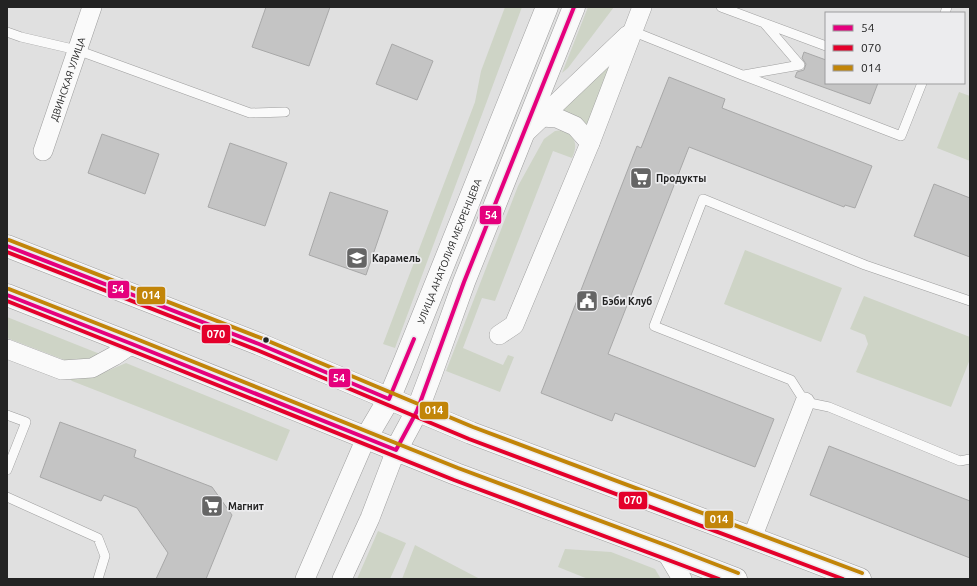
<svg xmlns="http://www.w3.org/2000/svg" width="977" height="586" viewBox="0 0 977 586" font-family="Ubuntu,sans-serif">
<rect width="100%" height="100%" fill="#e0e0e0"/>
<!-- green -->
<path fill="#ced4c6" d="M505 7H522L395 348 383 344 475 102 481 71Z
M588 7H614L568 68 562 73Z
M617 54 589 130 559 111Z
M959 92 970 96V161L937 148Z
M563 130C576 137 578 145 572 158L553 151 495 301 482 298 463 348 503 365 508 355 514 357 500 392 446 371 518 186 544 139 555 131Z
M745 250 842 288 821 342 724 304Z
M864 296 970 337V359L951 407 856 372 868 344 865 335 850 329Z
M7 317 100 354 94 360 67 361 7 338Z
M126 363 290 430 277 461 72 381 69 378 100 374Z
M378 531 406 543 390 579H357Z
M415 545 480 579H402Z
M565 549 611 552 655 569 661 579H588L558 567Z"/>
<!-- building -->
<path fill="#c4c4c4" stroke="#a8a8a8" d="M266 7H330L309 66 252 47Z
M392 44 433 61 417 100 376 84Z
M804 52 826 60V83H878L870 104 795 77 797 72 804 70 806 64 802 58Z
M669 77 725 99 722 108 872 166 855 208 845 205 844 207 689 147 608 354 774 419 755 467 615 413 612 421 541 393 637 146 641 148Z
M102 134 159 154 145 194 88 173Z
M230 143 287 163 265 226 208 207Z
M934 184 970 198V257L914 236Z
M330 192 388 211 366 275 309 255Z
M60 422 136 450 134 457 212 487 232 515 206 579H156L168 553 137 508 104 495 101 501 40 477Z
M829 446 970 501V558L810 495Z"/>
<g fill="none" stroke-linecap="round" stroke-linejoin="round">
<!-- service casing -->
<g stroke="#9e9e9e" stroke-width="10">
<path id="service" d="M721 7 826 46
M945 13 947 7
M632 31 742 75 901 136 922 83
M7 32 21 37 77 50 250 113 285 112
M744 75 800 65 764 23
M970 301 865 265 703 199 654 326 791 380 805 402 829 407 960 461 970 459
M7 415 26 422 7 470
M7 497 98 538 105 556 98 579"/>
</g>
<!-- minor casing -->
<g stroke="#9e9e9e" stroke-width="20">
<g id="minor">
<path d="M542 117 557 118 575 126 590 143"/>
<path d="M523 135 628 35"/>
<path id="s1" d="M43 151 92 7"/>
<path d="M499 335 514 325 590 143 642 7"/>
<path d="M7 349 62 370 92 368 114 356 132 344"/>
<path d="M752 538 805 402"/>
<path d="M666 552 682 579"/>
<path d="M305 579 366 438"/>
<path d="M342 579 370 518 396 450"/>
</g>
</g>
<!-- tertiary casing -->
<g stroke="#9e9e9e" stroke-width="23">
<g id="tertiary">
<path d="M7 246 259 344 471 433 752 538 860 579"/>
<path d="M7 295 132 344 456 474 666 552 736 579"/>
<path id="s2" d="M366 438 389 399 404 363 547 7"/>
<path d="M396 450 417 411 431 374 464 282 574 7"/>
</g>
</g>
<!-- service -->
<use href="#service" stroke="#fafafa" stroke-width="9"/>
<!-- minor -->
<use href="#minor" stroke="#fafafa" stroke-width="19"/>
<!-- tertiary -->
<use href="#tertiary" stroke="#fafafa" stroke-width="22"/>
<!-- bus-1 casing -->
<g stroke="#ececee" stroke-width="7">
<path id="bus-1" d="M7 246 259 344 389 399 414 339
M7 295 132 344 396 450 417 411 464 282 574 7"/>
</g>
<!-- bus-2 casing -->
<g stroke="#ececee" stroke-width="7">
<path id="bus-2" d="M7 252 257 350 469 439 843 579
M7 301 130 350 454 480 719 579"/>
</g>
<!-- bus-3 casing -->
<g stroke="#ececee" stroke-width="7">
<path id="bus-3" d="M9 240 261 338 473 427 862 573
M9 289 134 338 458 468 668 546 738 573"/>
</g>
<!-- bus-1 -->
<use href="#bus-1" stroke="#e5007d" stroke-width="4"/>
<!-- bus-2 -->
<use href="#bus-2" stroke="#e4002b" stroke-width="4"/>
<!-- bus-3 -->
<use href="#bus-3" stroke="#c28509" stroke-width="4"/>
</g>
<!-- icons -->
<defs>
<g id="supermarket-square" transform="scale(1.15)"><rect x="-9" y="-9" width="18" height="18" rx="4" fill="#656565" stroke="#ececee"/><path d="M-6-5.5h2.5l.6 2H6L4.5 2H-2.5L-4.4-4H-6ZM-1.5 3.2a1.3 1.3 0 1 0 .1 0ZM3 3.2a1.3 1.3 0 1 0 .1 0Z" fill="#fff"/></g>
<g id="school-square" transform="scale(1.15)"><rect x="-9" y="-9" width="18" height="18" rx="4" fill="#656565" stroke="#ececee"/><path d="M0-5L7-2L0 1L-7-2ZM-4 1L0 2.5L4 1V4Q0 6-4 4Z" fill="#fff"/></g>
<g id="civic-square" transform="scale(1.15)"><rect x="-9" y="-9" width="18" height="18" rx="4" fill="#656565" stroke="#ececee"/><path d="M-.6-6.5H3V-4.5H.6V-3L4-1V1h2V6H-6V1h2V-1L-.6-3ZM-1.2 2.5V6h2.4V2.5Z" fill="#fff"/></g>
</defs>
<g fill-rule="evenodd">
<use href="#supermarket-square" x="641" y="178"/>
<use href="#school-square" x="357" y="258"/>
<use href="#civic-square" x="587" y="301"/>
<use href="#supermarket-square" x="212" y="506"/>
</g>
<!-- markers -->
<circle fill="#232323" stroke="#ececee" stroke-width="1.5" cx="266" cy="340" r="3.5"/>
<g text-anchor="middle" stroke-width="3.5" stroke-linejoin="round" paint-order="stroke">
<!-- street labels -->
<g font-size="10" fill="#232323" stroke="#ececee">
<text dy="4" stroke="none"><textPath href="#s1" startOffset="76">ДВИНСКАЯ УЛИЦА</textPath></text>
<text dy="4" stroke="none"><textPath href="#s2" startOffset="205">УЛИЦА АНАТОЛИЯ МЕХРЕНЦЕВА</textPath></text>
</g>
<!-- poi labels -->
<g font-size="10" font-weight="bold" fill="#232323" stroke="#ececee" text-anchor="start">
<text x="656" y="182">Продукты</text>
<text x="372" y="262">Карамель</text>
<text x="602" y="305">Бэби Клуб</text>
<text x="228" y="510">Магнит</text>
</g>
</g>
<g stroke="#ececee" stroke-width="1.5">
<rect x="479" y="205" width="23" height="20" rx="4" fill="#e5007d"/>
<rect x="107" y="280" width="23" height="19" rx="4" fill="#e5007d"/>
<rect x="136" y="286" width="30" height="19" rx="4" fill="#c28509"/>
<rect x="201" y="324" width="30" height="20" rx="4" fill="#e4002b"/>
<rect x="328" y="368" width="23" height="20" rx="4" fill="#e5007d"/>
<rect x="419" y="401" width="30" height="19" rx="4" fill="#c28509"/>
<rect x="618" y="491" width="30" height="19" rx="4" fill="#e4002b"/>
<rect x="704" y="510" width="30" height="19" rx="4" fill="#c28509"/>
</g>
<g font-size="11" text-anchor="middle" font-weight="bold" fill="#fff">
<text x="491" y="219">54</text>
<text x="118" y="293">54</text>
<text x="151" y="299">014</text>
<text x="216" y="338">070</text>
<text x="339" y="382">54</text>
<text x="434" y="414">014</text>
<text x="633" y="504">070</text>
<text x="719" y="523">014</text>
</g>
<!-- border -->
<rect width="977" height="586" fill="none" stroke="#232323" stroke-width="16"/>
<!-- legend -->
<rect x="825" y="12" width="140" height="72" fill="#ececee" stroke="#9c9c9d"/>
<rect x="833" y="25" width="20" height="6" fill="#e5007d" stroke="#9c9c9d"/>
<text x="861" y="32" font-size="12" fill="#232323">54</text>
<rect x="833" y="45" width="20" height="6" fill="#e4002b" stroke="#9c9c9d"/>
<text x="861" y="52" font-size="12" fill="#232323">070</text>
<rect x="833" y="65" width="20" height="6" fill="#c28509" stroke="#9c9c9d"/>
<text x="861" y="72" font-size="12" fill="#232323">014</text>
</svg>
